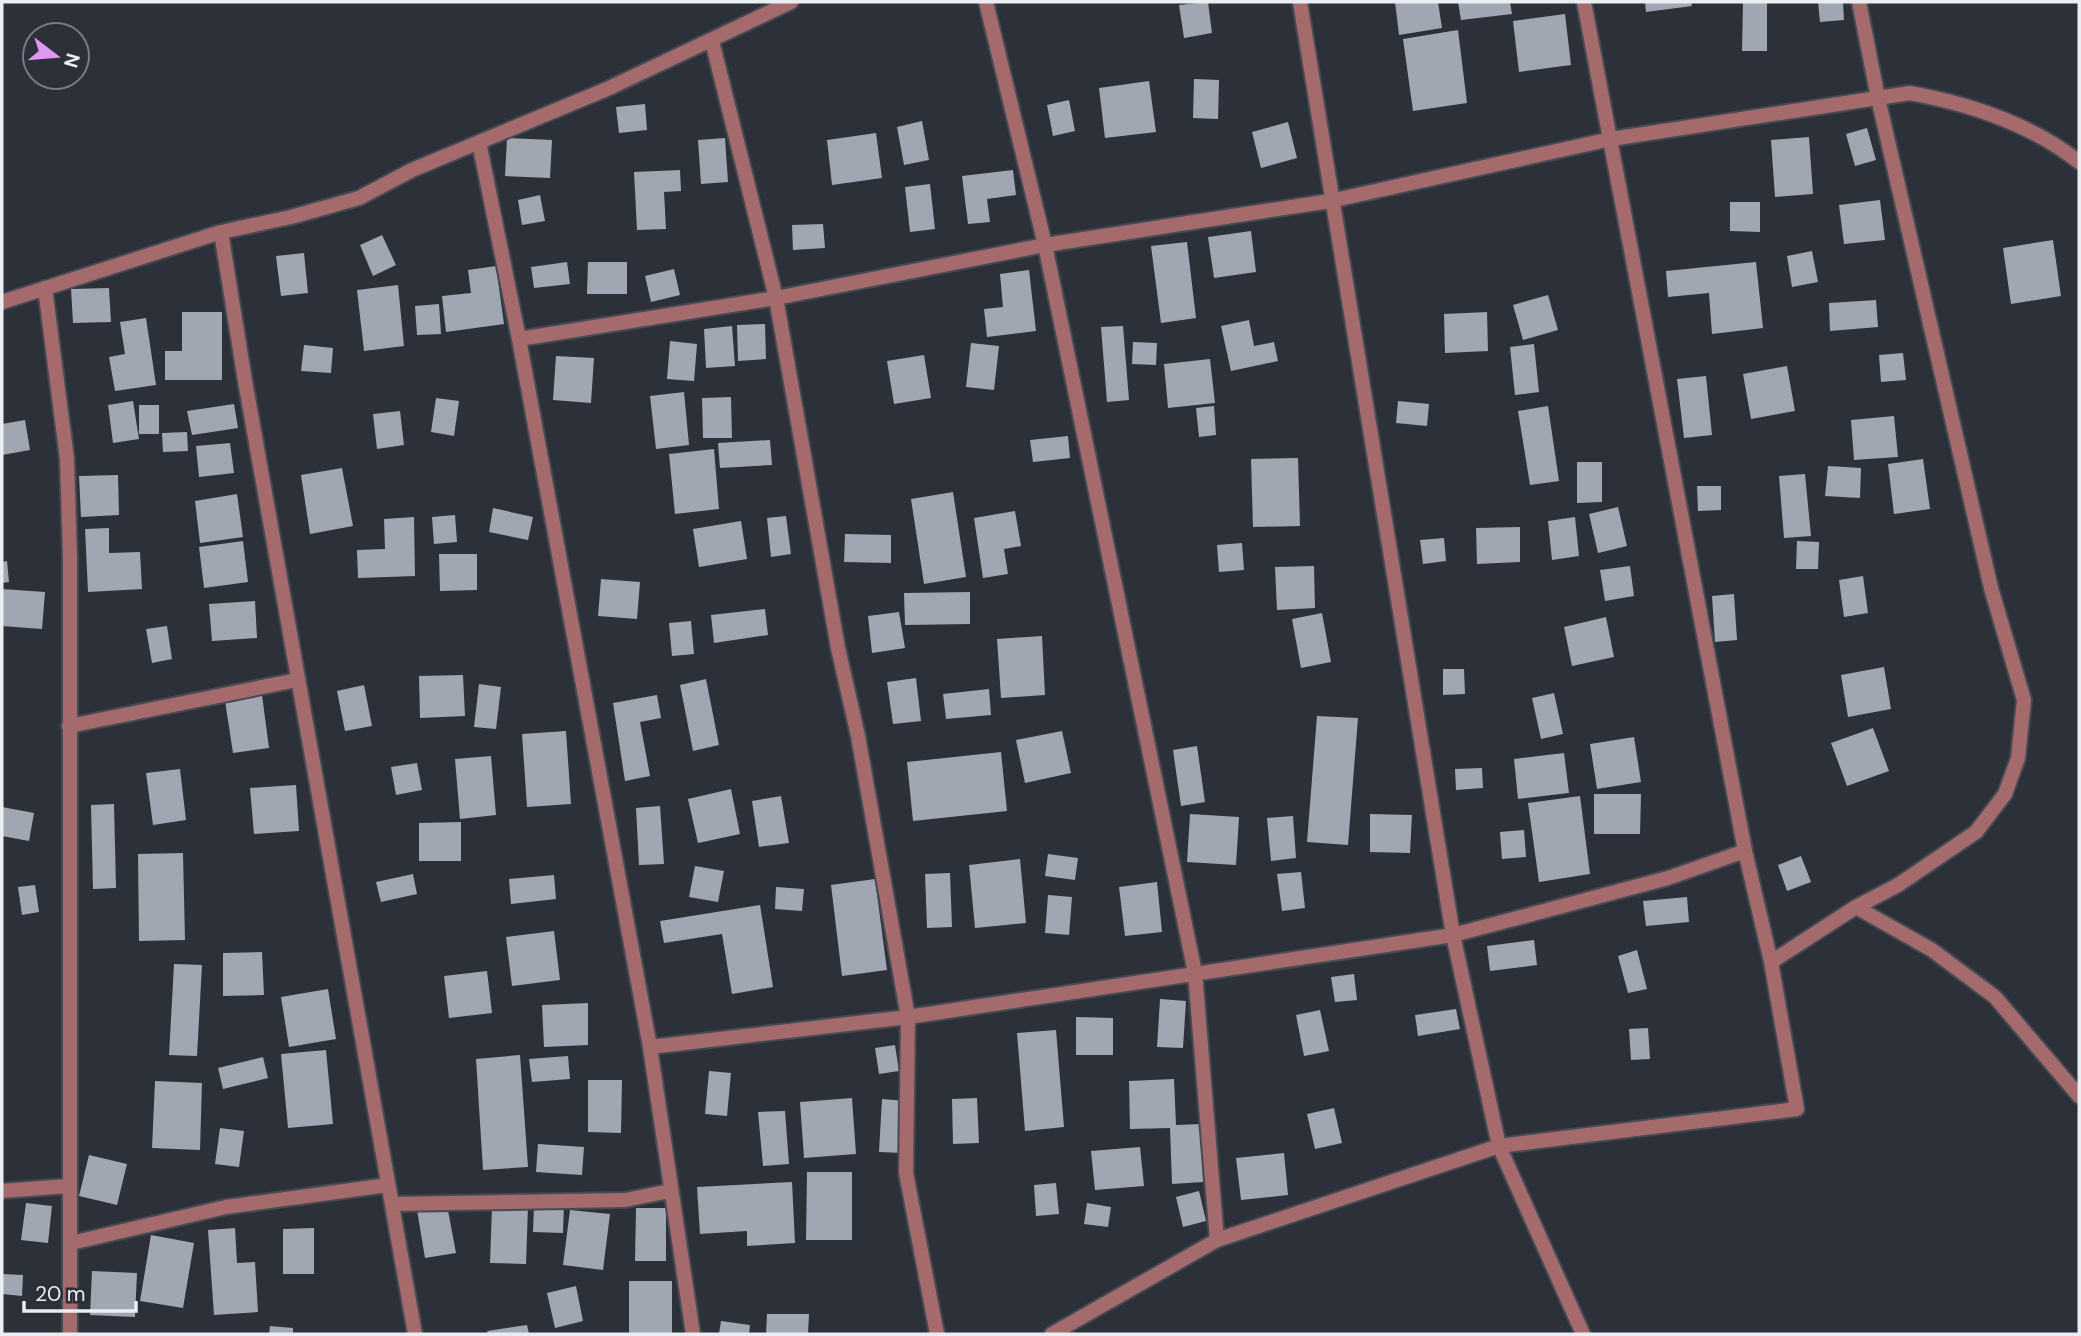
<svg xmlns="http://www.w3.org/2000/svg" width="2081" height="1336" viewBox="0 0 2081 1336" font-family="'DM Sans',sans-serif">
<rect width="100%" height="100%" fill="#2b3039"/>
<!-- building -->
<path fill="#a0a7b2" d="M1208 2 1212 33 1184 38 1179 5Z
M1395 2H1438L1442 28 1399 35Z
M1458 2H1510L1512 14 1461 20Z
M1645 2H1691L1692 6 1646 12Z
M1743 2H1767V51H1742Z
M1818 2H1843L1844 20 1820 22Z
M1565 14 1571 65 1519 72 1513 21Z
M1458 30 1467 103 1413 111 1403 39Z
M1194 79 1219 80 1218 119 1193 118Z
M1149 81 1156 132 1105 138 1099 88Z
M1069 100 1075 131 1053 136 1047 105Z
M645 104 647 130 619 133 616 107Z
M922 121 929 160 904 165 897 127Z
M1288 122 1297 158 1261 168 1252 132Z
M1867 128 1876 160 1855 166 1846 134Z
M876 133 882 178 832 185 827 140Z
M1809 137 1813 194 1775 197 1771 140Z
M507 138 552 140 550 178 505 176Z
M725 138 728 182 701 184 698 140Z
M680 170 681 191 664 192 666 229 637 230 634 172Z
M1013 170 1016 195 987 199 990 222 968 224 962 176Z
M930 184 935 229 910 232 905 187Z
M540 195 545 221 522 225 518 200Z
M1880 200 1885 240 1844 244 1839 205Z
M1730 202H1760V232L1730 231Z
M823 224 825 248 793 250 792 225Z
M1251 231 1256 272 1214 278 1208 237Z
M382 235 396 265 373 276 360 245Z
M2053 240 2061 296 2011 304 2003 248Z
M1187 242 1196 318 1161 323 1151 246Z
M1812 251 1818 282 1792 287 1787 256Z
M304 253 308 293 281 296 276 256Z
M567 262 570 284 534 288 531 267Z
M588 262H627V294H587Z
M1756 262 1763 328 1712 334 1709 293 1668 297 1666 271Z
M496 266 504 324 446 332 442 296 471 293 468 270Z
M674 269 680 295 651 302 645 276Z
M1029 270 1036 331 987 337 984 309 1003 307 1000 274Z
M398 285 404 346 364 351 357 290Z
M109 288 111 322 73 323 71 289Z
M1548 295 1558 330 1523 340 1513 305Z
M1876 300 1878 327 1830 331 1829 303Z
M439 304 441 334 417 335 415 306Z
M182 312H222V380H165V351H182Z
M1487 312 1488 351 1445 353 1444 314Z
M146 318 156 385 115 391 109 357 125 354 120 322Z
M1249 320 1254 346 1274 342 1278 361 1231 371 1221 326Z
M765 324 766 359 738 361 737 325Z
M732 326 735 366 706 368 704 329Z
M1123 326 1129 400 1107 402 1101 327Z
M670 341 697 344 694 381 667 379Z
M1133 342 1157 343 1156 365 1132 364Z
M971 343 999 346 994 390 966 387Z
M1534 344 1539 392 1515 395 1510 347Z
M304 345 333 348 331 373 301 371Z
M1903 353 1906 380 1881 382 1879 355Z
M924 355 931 398 894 404 887 361Z
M556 356 594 358 591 403 553 400Z
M1210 359 1215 403 1168 408 1164 364Z
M1787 366 1795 411 1751 419 1743 374Z
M1706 376 1712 435 1684 438 1677 379Z
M684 392 689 445 656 449 650 396Z
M731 397 732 438H703L702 398Z
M436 398 459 401 454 436 431 432Z
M133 401 139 439 113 443 108 405Z
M1398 401 1429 404 1427 426 1396 423Z
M234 404 238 428 192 435 187 411Z
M139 405H159V434H139Z
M1214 406 1216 435 1199 437 1196 408Z
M1548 406 1559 481 1530 485 1518 411Z
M400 411 404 445 377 449 373 414Z
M1894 416 1898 457 1854 460 1851 420Z
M25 420 30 450 2 455V424Z
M187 432 188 451 163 452 162 433Z
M1068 436 1070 458 1033 462 1030 440Z
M770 440 772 465 720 468 718 443Z
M230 443 234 473 199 477 196 446Z
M714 449 719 509 675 514 669 454Z
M1298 458 1300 526 1253 527 1251 459Z
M1923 459 1930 509 1894 514 1888 464Z
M1577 462H1602V502L1577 503Z
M1828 466 1861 468 1860 498 1825 496Z
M342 468 353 526 310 534 301 475Z
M1805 474 1811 536 1784 538 1779 476Z
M118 475 119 515 81 517 79 476Z
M1697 486H1721V510L1698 511Z
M953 492 966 577 924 584 911 499Z
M237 494 243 537 200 543 195 501Z
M1618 507 1627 546 1598 553 1589 514Z
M493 508 533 517 528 540 489 532Z
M1015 511 1021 546 1004 549 1008 574 983 578 974 518Z
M455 515 457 542 434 544 432 517Z
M786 516 791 554 771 557 767 518Z
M414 517 415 576 358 578 357 550 385 549 384 519Z
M1575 517 1579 556 1552 560 1548 521Z
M741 521 747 559 699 567 693 529Z
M1520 527V562L1477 564 1476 528Z
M109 528V553L140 552 142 589 88 592 85 529Z
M845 534 891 535V563L844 562Z
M1444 538 1446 561 1423 564 1420 540Z
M243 541 248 582 204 588 199 547Z
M1797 541 1819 542 1818 569H1796Z
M1242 543 1244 570 1219 572 1217 545Z
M439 554H477V590L440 591Z
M7 561 9 582 2 583V562Z
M1314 566 1315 608 1277 610 1275 567Z
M1630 566 1634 596 1605 601 1600 570Z
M1863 576 1868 613 1844 617 1839 580Z
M601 579 640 582 637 619 598 616Z
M2 589 45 592 42 629 2 626Z
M970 592V624L905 625 904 593Z
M1734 594 1737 640 1715 642 1712 596Z
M255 601 257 638 212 641 209 604Z
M765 609 768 635 714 643 711 615Z
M899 612 905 648 872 653 868 616Z
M1322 613 1331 662 1301 668 1292 619Z
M1606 617 1614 657 1572 666 1564 627Z
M691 621 694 654 672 656 669 623Z
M167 626 172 659 152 663 146 629Z
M1042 636 1045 695 1001 698 997 639Z
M1884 667 1891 709 1848 717 1841 675Z
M1443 669H1464L1465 694 1443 695Z
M463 675 465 716 420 718 419 676Z
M916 678 921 721 893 724 887 682Z
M706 679 719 745 693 751 680 685Z
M479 684 501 687 496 729 474 727Z
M364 685 372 726 345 731 337 691Z
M989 689 991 715 946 719 943 694Z
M1554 693 1563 734 1541 739 1532 698Z
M262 695 269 748 233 753 225 701Z
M657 695 661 718 640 722 650 776 625 781 613 703Z
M1317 716 1358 718 1348 845 1307 842Z
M1873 728 1889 771 1847 786 1831 743Z
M566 731 571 804 527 807 522 734Z
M1062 731 1071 773 1025 783 1016 740Z
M1634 737 1641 782 1597 789 1590 744Z
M1197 746 1205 802 1181 806 1173 750Z
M1001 752 1007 811 913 821 907 762Z
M1564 753 1569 793 1518 799 1514 759Z
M491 756 496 815 460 819 455 759Z
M417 763 422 790 396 795 391 767Z
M1482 768 1483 788 1456 790 1455 769Z
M180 769 186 820 153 825 146 773Z
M296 785 299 831 254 834 250 788Z
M731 789 740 834 698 843 688 799Z
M1594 794H1641L1640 834H1594Z
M781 796 789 843 759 847 752 801Z
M1580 796 1590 874 1539 882 1528 803Z
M114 804 116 888 93 889 91 805Z
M660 806 664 864 639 865 636 808Z
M2 807 34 813 29 841 2 836Z
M1190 814 1239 817 1236 865 1187 862Z
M1370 814 1412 815 1410 853 1370 852Z
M1293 816 1296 858 1271 861 1267 818Z
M461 822V861H419V823Z
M1524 830 1526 857 1502 859 1500 832Z
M183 853 185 940 139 941 138 854Z
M1048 854 1078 858 1075 880 1045 876Z
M1801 856 1811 882 1787 891 1778 865Z
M1020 859 1026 923 975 928 969 865Z
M695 866 724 871 718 902 689 897Z
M1301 872 1305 908 1282 911 1277 874Z
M950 873 952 927 927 928 925 874Z
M413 874 417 894 381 902 376 882Z
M554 875 556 899 511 904 509 879Z
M875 879 887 970 842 976 831 885Z
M1157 882 1162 932 1125 936 1119 887Z
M35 885 39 912 22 915 18 887Z
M776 887 804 889 802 911 775 909Z
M1048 895 1072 897 1069 935 1045 933Z
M1687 897 1689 922 1646 926 1643 901Z
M760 905 773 987 732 994 722 934 664 943 660 921Z
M554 931 560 980 512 986 506 937Z
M1534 940 1537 965 1490 971 1487 946Z
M1637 950 1647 989 1628 993 1618 956Z
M262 952 264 995 223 996V953Z
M174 964 202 965 197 1056 169 1055Z
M487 971 492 1013 449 1018 444 976Z
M1354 974 1357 1000 1335 1002 1331 977Z
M328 989 336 1039 289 1047 281 997Z
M1160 999 1186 1001 1183 1048 1157 1047Z
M588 1003V1045L544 1047 542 1005Z
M1456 1009 1460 1029 1418 1036 1415 1015Z
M1320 1010 1329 1051 1304 1056 1296 1015Z
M1076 1017 1113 1018V1055H1076Z
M1648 1028 1650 1059 1631 1060 1629 1029Z
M1056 1030 1064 1127 1025 1131 1017 1033Z
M895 1045 899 1071 879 1074 875 1048Z
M326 1050 333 1124 288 1128 281 1054Z
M520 1055 528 1167 483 1170 476 1059Z
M568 1056 570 1079 532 1082 529 1059Z
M263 1057 268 1078 223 1089 218 1068Z
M709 1071 731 1073 727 1116 705 1114Z
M1174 1079 1176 1125 1201 1124 1203 1182 1172 1184 1170 1128 1130 1129 1129 1081Z
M588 1080H622L621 1133 588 1132Z
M155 1081 202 1083 200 1150 152 1148Z
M852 1098 856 1154 804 1158 800 1102Z
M977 1098 979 1143 953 1144 952 1099Z
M882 1099 906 1101 903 1153 879 1152Z
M1334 1108 1342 1143 1315 1149 1307 1114Z
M785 1111 789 1164 763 1166 758 1112Z
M220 1128 244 1131 239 1167 215 1164Z
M538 1144 584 1147 582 1175 536 1172Z
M1140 1147 1144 1186 1095 1190 1091 1151Z
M1284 1153 1288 1195 1241 1200 1236 1158Z
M89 1155 127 1164 117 1205 79 1196Z
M807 1172H852V1240H806Z
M792 1182 795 1243 747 1246V1231L700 1234 697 1187Z
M1056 1183 1059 1214 1036 1216 1034 1185Z
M1199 1191 1206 1221 1183 1227 1176 1197Z
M26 1203 52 1206 48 1243 21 1240Z
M1087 1203 1111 1207 1108 1227 1084 1224Z
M534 1204 564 1205 563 1233 533 1232Z
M447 1205 456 1253 425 1258 417 1210Z
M492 1206 528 1207 526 1264 490 1263Z
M636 1208H666V1261H635Z
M570 1210 610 1214 603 1270 563 1265Z
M235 1228 237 1263 255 1262 258 1312 214 1315 208 1230Z
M314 1228V1274H283V1229Z
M151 1235 194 1243 183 1308 140 1301Z
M92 1271 137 1273 135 1317 90 1315Z
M2 1274 23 1275 22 1296 2 1294Z
M629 1281H672V1334H629Z
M576 1286 583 1321 555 1328 547 1293Z
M767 1314H809L808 1334H766Z
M721 1321 750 1325 749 1334H719Z
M527 1325 529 1334H488L487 1331Z
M270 1326 293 1328V1334H269Z"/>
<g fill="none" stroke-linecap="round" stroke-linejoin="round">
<!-- minor casing -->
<g stroke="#464b53" stroke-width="18">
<path id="minor" d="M986 2 1045 245 1195 973 1217 1240
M1300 2 1453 935 1499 1146 1583 1334
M712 41 776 298 838 648 858 736 908 1017 906 1173 937 1334
M479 142 519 339 650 1047 693 1334
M221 232 245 381 415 1334
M45 288 67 459 70 557V1334
M2 302 221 232 291 217 359 198 412 170 607 89 791 2
M519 339 776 298 1045 245 1330 201 1611 139 1910 93C1970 104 2031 124 2079 162
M69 726 297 680
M1856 907 1932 950 1995 997 2079 1096
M1771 962 1856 907 1898 885 1976 832 2005 794 2018 758 2024 700 1991 588 1878 98 1859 2
M650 1047 908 1017 1453 935 1668 878 1745 851
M2 1191 68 1186
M392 1204 625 1200 670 1191
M71 1243 226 1207 388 1185
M1052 1334 1217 1240 1499 1146 1797 1109 1771 962 1745 851 1584 2"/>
</g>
<!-- minor -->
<use href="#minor" stroke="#a56a6c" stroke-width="14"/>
</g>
<!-- border -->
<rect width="2081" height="1336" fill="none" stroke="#eaeef3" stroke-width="7"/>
<!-- north arrow -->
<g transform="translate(56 56) rotate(106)"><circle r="33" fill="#2b3039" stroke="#777c83" stroke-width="2"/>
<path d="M0-5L12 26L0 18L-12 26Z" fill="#df98f2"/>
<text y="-10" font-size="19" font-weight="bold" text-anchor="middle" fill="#eaeef3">N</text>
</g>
<!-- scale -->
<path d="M24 1301v10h112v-10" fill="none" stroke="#eaeef3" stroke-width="3.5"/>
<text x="35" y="1301" font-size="21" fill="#eaeef3" stroke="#2b3039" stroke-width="5" paint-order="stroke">20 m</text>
</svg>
